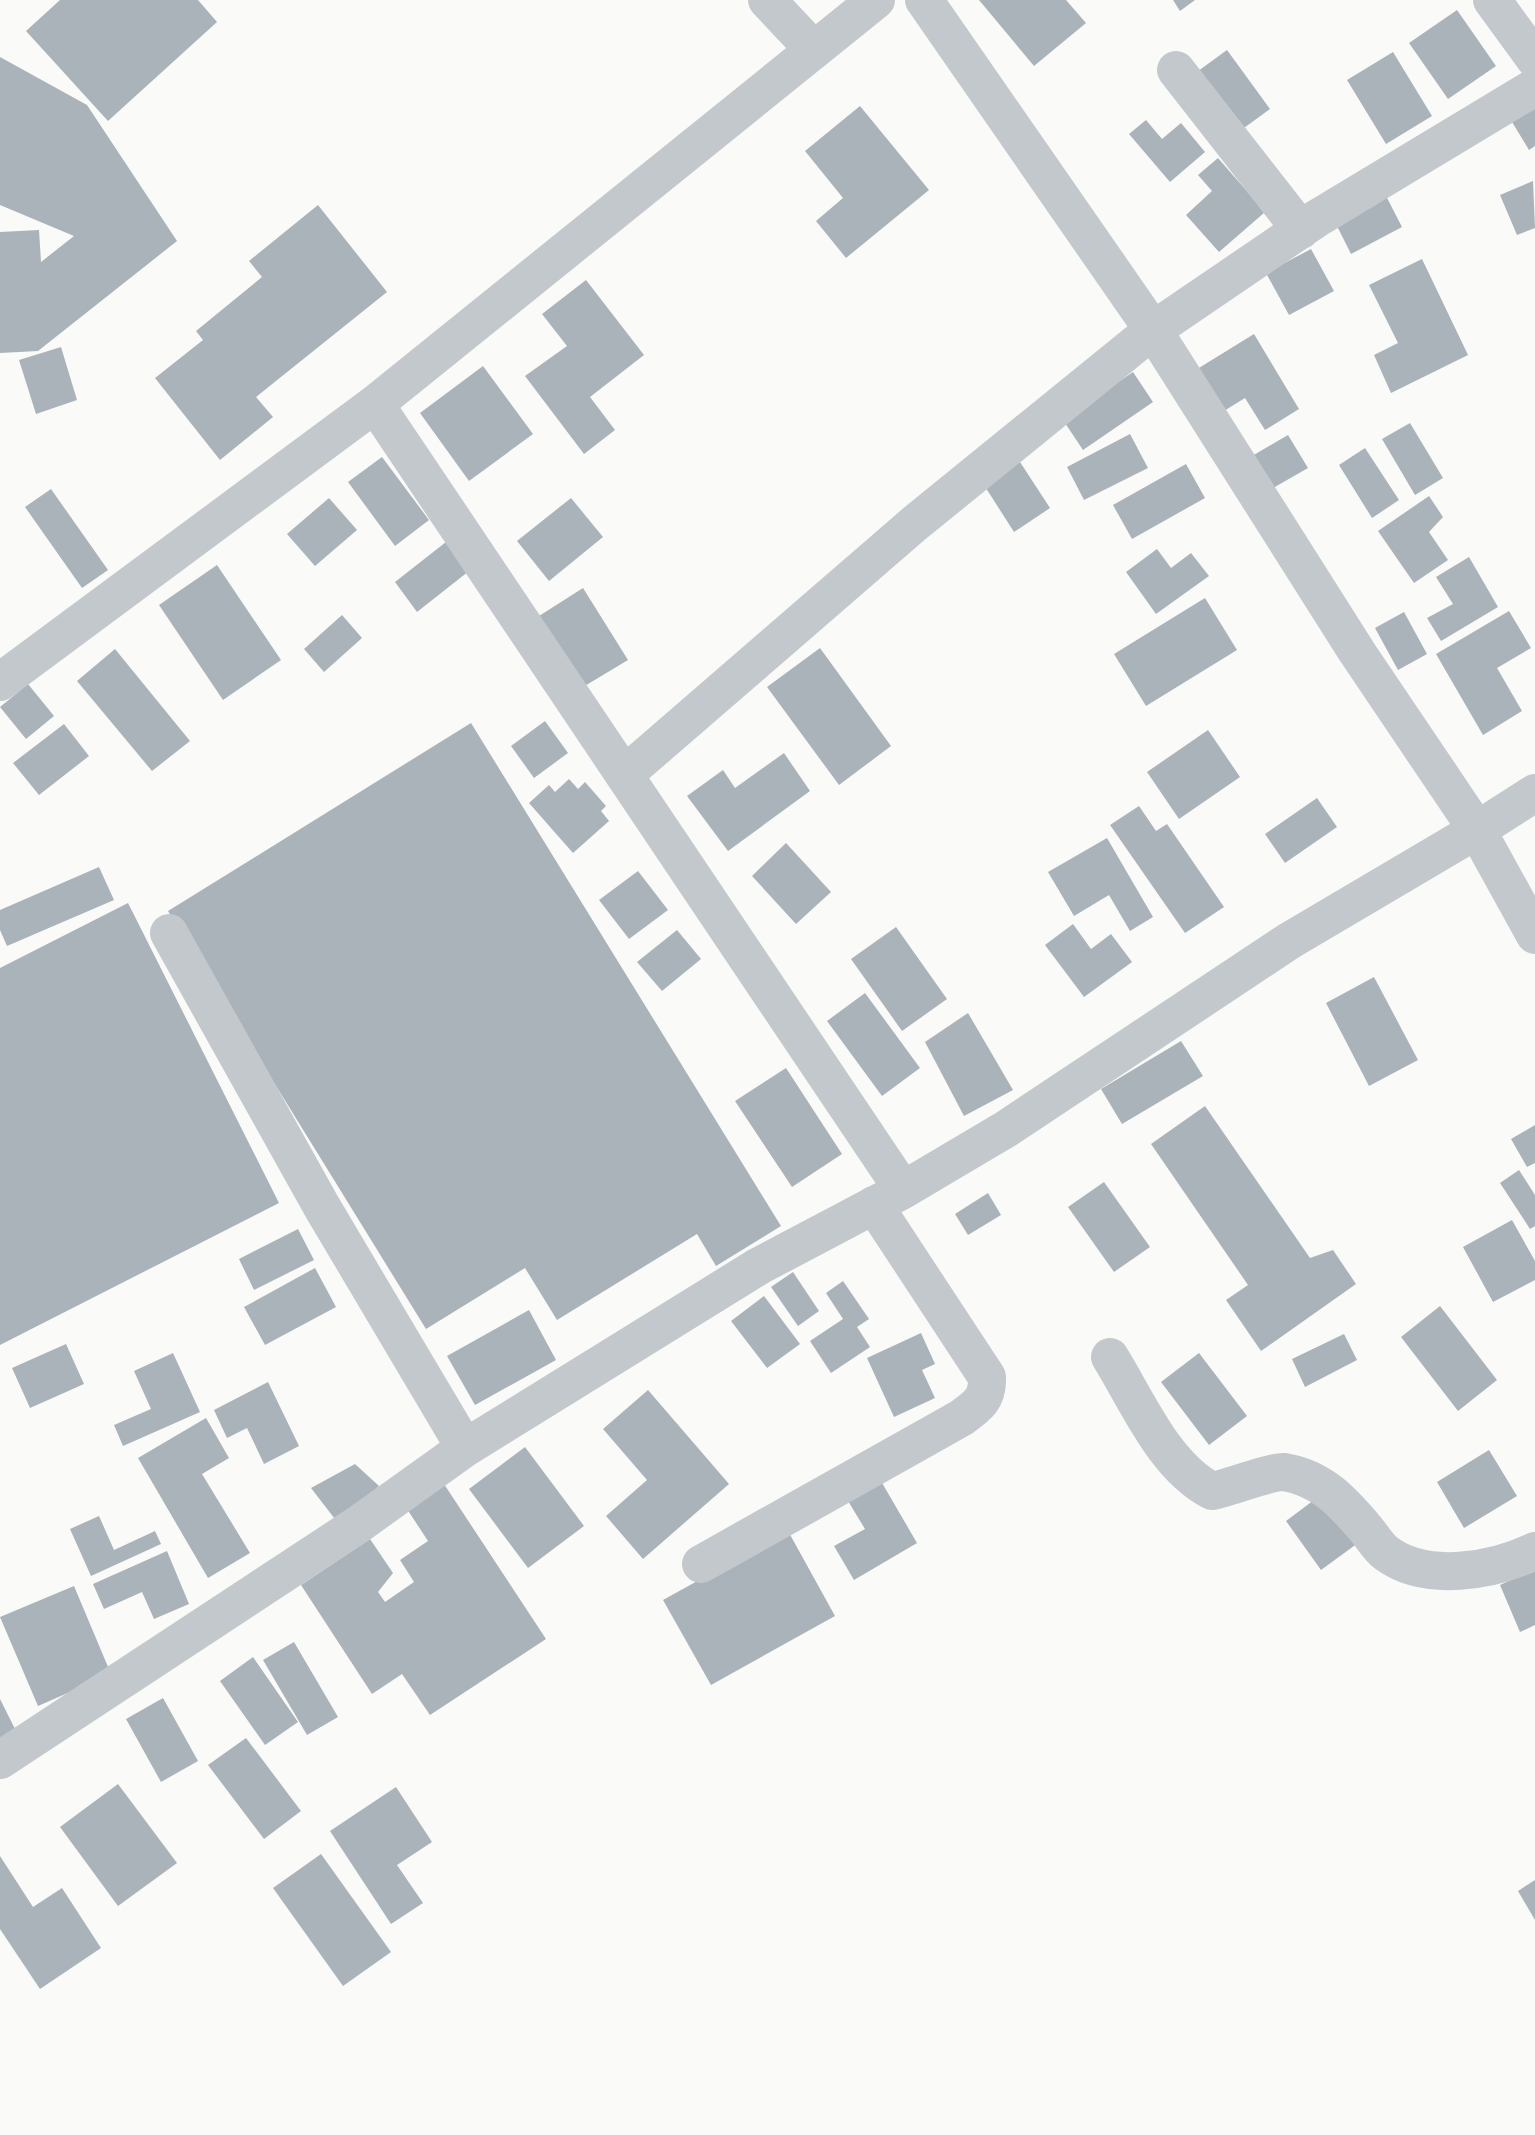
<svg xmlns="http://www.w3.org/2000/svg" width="1535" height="2135" viewBox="0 0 1535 2135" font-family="'Work Sans',sans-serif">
<rect width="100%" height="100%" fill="#fafaf8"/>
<!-- building -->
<path fill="#aab3b9" d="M60 0H198L217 22 108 121 26 31Z
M979 0H1066L1086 23 1034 66Z
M1173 0H1195L1180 11Z
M1457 10 1496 66 1448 99 1409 43Z
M1227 50 1270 109 1237 133 1194 74Z
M1393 52 1432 116 1386 144 1347 80Z
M0 57 87 105 177 241 38 351 0 353V232L39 230 41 262 74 236 0 205Z
M1535 100V146L1529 150 1509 117Z
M860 106 929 190 846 258 816 221 843 198 805 151Z
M1146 120 1162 139 1181 123 1205 152 1170 182 1129 134Z
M1218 158 1265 212 1219 252 1186 215 1212 191 1198 175Z
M1533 181 1535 228 1517 235 1500 195Z
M1385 194 1402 227 1351 254 1334 220Z
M318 205 387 292 256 397 273 417 220 460 155 378 203 340 196 331 262 277 249 261Z
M1311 249 1334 291 1289 315 1266 273Z
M1422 259 1468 355 1391 393 1374 355 1398 343 1369 285Z
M586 280 644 355 590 397 615 430 584 454 525 376 567 346 542 314Z
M1254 334 1299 409 1265 430 1245 398 1219 414 1194 371Z
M61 347 77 400 36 414 19 360Z
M483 366 533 434 469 481 420 413Z
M1133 372 1153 402 1083 450 1063 420Z
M1410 423 1443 478 1415 495 1382 439Z
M1130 434 1148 468 1084 500 1067 467Z
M1288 435 1308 468 1266 492 1247 459Z
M1365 448 1399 500 1372 518 1339 465Z
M382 457 429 520 395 546 348 482Z
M1020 462 1050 508 1014 532 984 485Z
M1186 464 1205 498 1132 539 1113 505Z
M51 489 108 570 82 588 25 507Z
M1429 496 1443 517 1429 532 1448 560 1414 583 1378 531Z
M329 498 357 530 315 566 287 534Z
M571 498 603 537 549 581 517 541Z
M446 542 469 571 417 612 395 582Z
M1157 549 1171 568 1191 553 1209 576 1156 614 1126 572Z
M1469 557 1498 607 1441 641 1427 618 1453 604 1436 577Z
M217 565 281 660 223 700 159 605Z
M583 588 628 660 583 687 539 616Z
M1205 598 1237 650 1146 706 1114 654Z
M1509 611 1531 648 1497 668 1522 711 1483 735 1436 654Z
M1404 612 1427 654 1398 670 1375 628Z
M342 615 362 638 324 672 304 649Z
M820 648 891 746 839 785 767 687Z
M115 649 190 741 152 771 77 681Z
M28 684 54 716 26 739 0 707Z
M545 721 568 753 534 778 511 746Z
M471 723 781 1226 716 1266 697 1234 557 1320 525 1268 426 1329 168 911Z
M64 724 89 756 39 795 13 763Z
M1208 730 1240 777 1179 819 1147 772Z
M784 753 810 791 728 851 687 796 723 770 735 788Z
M569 779 578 789 585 782 606 806 601 811 609 821 573 853 529 803 549 785 555 792Z
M1317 798 1337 827 1285 863 1265 834Z
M1139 806 1156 831 1167 824 1224 907 1185 933 1110 825Z
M1107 838 1153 917 1130 931 1109 895 1074 916 1048 872Z
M786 843 831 892 796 924 752 876Z
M99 867 114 900 7 946 0 930V910Z
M638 871 668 910 629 939 599 900Z
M128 903 279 1203 0 1345V968Z
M1073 924 1091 949 1111 934 1132 962 1084 997 1045 945Z
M896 927 947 999 902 1031 851 959Z
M677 930 701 959 662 991 637 962Z
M1374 977 1418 1060 1369 1086 1326 1003Z
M865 993 920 1068 882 1096 827 1021Z
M968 1013 1013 1090 964 1116 925 1042Z
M1181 1041 1203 1076 1122 1124 1101 1089Z
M786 1068 842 1154 792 1187 735 1101Z
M1205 1106 1310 1258 1333 1250 1356 1284 1261 1351 1226 1300 1248 1285 1151 1144Z
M1535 1125V1163L1527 1167 1511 1139Z
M1519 1170 1535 1195V1226L1530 1229 1500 1183Z
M1104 1182 1150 1247 1114 1272 1068 1207Z
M988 1193 1001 1215 968 1235 955 1214Z
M1512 1220 1535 1261V1280L1493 1302 1463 1247Z
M298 1229 314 1260 254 1290 239 1259Z
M315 1268 336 1307 265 1345 244 1307Z
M793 1272 819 1311 798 1326 771 1287Z
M843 1281 869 1319 857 1327 870 1347 831 1373 810 1341 843 1319 826 1293Z
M764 1296 800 1344 767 1368 731 1321Z
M1440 1306 1497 1380 1458 1411 1401 1337Z
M529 1310 556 1360 475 1405 447 1356Z
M921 1333 935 1364 922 1370 935 1398 894 1417 867 1358Z
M1344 1334 1357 1360 1305 1387 1292 1359Z
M66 1344 84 1384 30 1408 12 1368Z
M173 1353 200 1412 123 1446 114 1425 151 1409 134 1371Z
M1199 1353 1247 1416 1209 1445 1161 1382Z
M268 1382 299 1446 264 1464 247 1428 227 1438 214 1410Z
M648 1390 729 1484 643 1559 606 1516 647 1480 603 1429Z
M206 1418 229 1458 202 1474 250 1553 208 1578 138 1458Z
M525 1447 584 1526 528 1568 469 1489Z
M1489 1450 1517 1496 1464 1528 1437 1482Z
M355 1464 379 1486 338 1523 311 1488Z
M878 1476 917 1543 854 1580 834 1546 865 1529 845 1496Z
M444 1484 546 1639 430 1715 402 1674 372 1694 301 1585 370 1539 393 1573 378 1592 385 1602 414 1582 400 1560 428 1541 407 1509Z
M1322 1494 1358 1543 1321 1570 1286 1521Z
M99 1516 114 1550 155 1531 161 1544 91 1576 70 1529Z
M788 1531 835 1616 711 1685 663 1600Z
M167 1551 189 1604 154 1619 142 1592 104 1609 93 1584Z
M1535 1569V1625L1520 1632 1500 1585Z
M74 1586 111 1674 38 1706 0 1617Z
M294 1642 338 1717 307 1735 263 1660Z
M253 1657 298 1722 265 1745 220 1681Z
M163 1698 198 1761 161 1782 126 1719Z
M0 1699 17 1733 0 1742Z
M246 1738 301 1811 264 1839 208 1765Z
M118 1784 177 1863 118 1906 60 1827Z
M396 1787 432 1842 397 1865 423 1903 391 1924 330 1831Z
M321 1854 391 1952 343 1986 273 1888Z
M0 1856 33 1907 62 1888 101 1948 40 1989 0 1929Z
M1535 1880V1920L1518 1891Z"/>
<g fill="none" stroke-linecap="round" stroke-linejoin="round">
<!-- minor -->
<path stroke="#c3c8cc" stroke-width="38" d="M767 0 814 50
M924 0 1153 330 1357 652 1477 830 1535 935
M1492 0 1535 59
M1176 70 1301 230
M375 404 903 1190
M0 682 375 404 876 0
M624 775 914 524 1153 330 1316 219 1535 87
M169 933 322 1207 465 1448
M1110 1357C1138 1402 1164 1466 1212 1491 1227 1488 1273 1471 1284 1472 1321 1478 1342 1501 1365 1528 1372 1536 1378 1547 1386 1553 1426 1583 1493 1571 1535 1551
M701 1564 961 1418C978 1406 988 1399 987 1377L874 1205
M0 1760 359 1524 465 1448 759 1266 903 1190 1006 1129 1289 941 1477 830 1535 793"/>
</g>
</svg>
